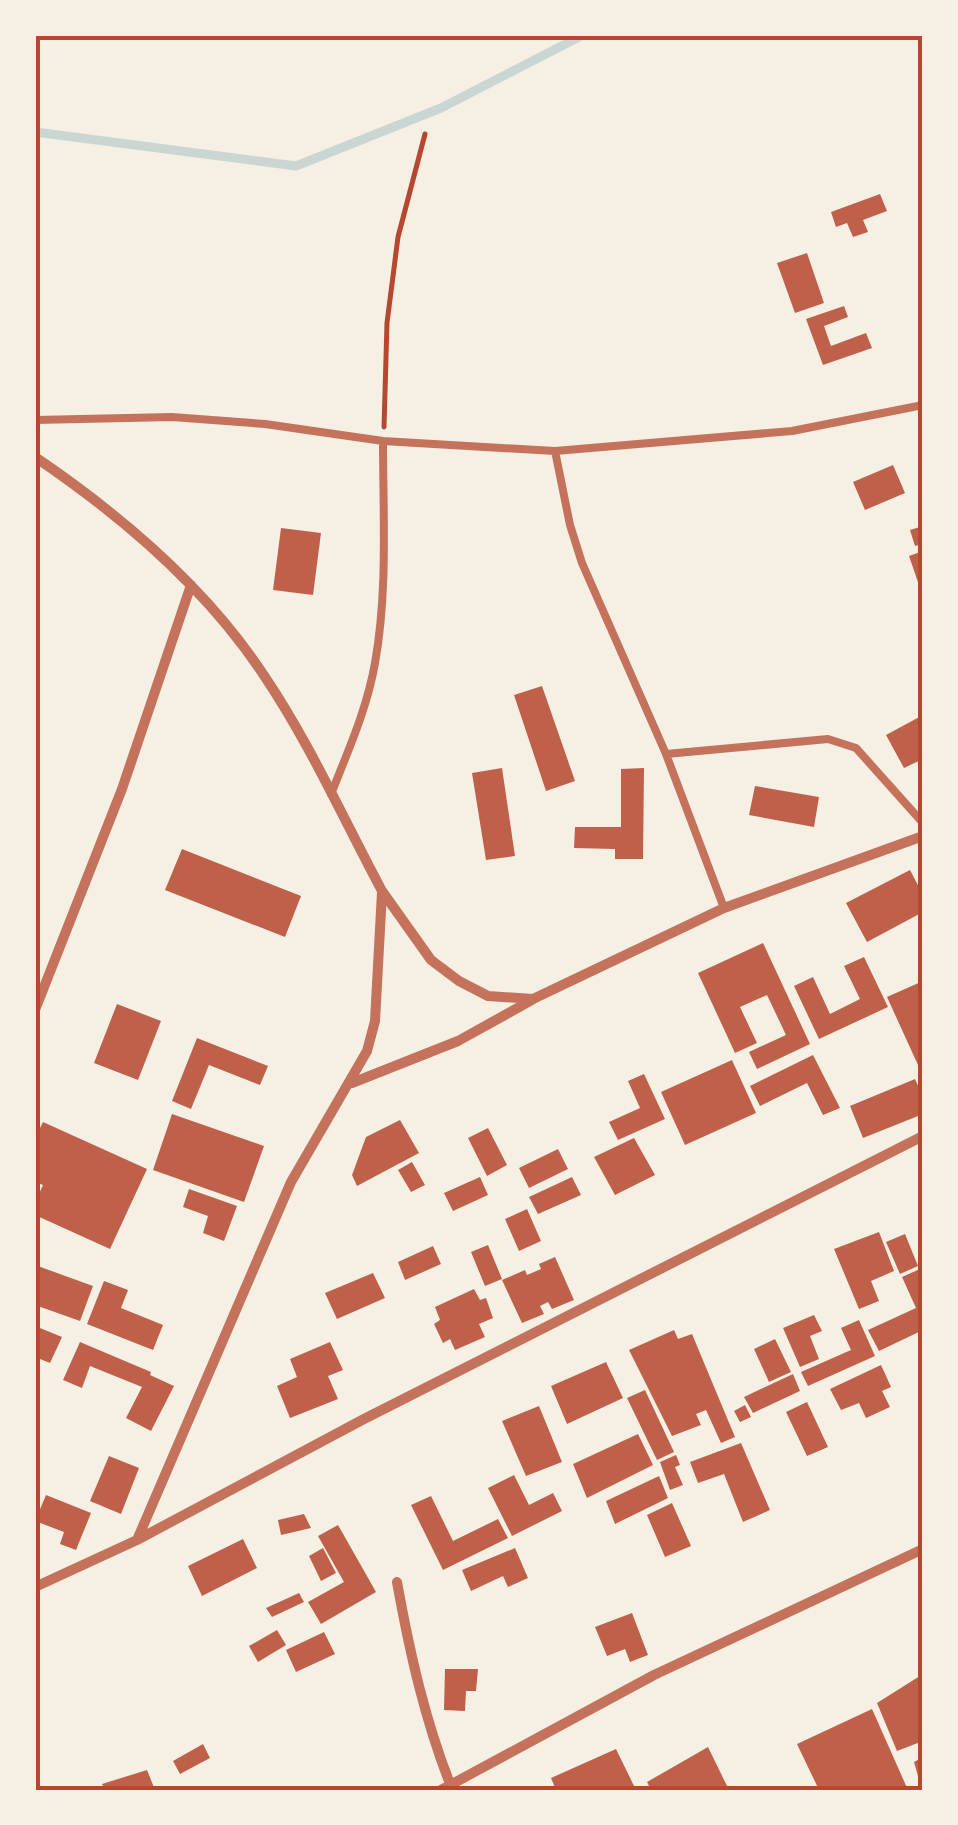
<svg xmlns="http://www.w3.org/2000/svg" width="958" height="1825" viewBox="0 0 958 1825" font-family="'Libre Baskerville',serif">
<rect width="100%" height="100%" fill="#f6efe4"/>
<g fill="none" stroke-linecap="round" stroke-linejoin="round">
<!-- stream -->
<path stroke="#c9d6d2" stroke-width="9" d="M35 132 296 166 441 108 583 35"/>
</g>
<!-- building -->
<path fill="#bf614a" d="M880 194 887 211 863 220 868 232 853 237 847 223 836 227 831 212Z
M807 253 824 303 795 313 777 263Z
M844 306 848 317 824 326 831 346 866 333 872 348 823 365 806 319Z
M893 465 905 493 865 510 853 482Z
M923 526V544L915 546 910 530Z
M281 528 321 533 313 595 273 590Z
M923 551V587L920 588 909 556Z
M542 686 575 781 546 791 514 695Z
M923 715V759L904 768 886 735Z
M502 768 515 856 486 860 472 773Z
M644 768 643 859H615V849L574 848 575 827H621V769Z
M755 786 819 797 814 827 749 815Z
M182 849 301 896 285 937 165 890Z
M910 870 923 895V912L867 942 846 903Z
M763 943 810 1044 757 1069 749 1052 786 1035 767 995 740 1007 757 1043 735 1053 698 973Z
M864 957 888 1007 819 1039 794 986 813 977 830 1014 860 999 844 966Z
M923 981V1076L887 997Z
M117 1004 161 1021 138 1080 94 1063Z
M197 1038 268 1066 260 1085 209 1065 191 1109 172 1101Z
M813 1055 840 1108 823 1115 807 1083 760 1106 750 1086Z
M732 1060 756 1113 685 1145 661 1092Z
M644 1074 665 1119 618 1140 609 1122 640 1108 628 1081Z
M915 1079 923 1097V1114L863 1138 850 1106Z
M172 1114 264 1146 244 1202 153 1170Z
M400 1120 419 1153 357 1186 352 1175 366 1137Z
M43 1122 147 1169 110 1249 35 1215V1203L43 1185 35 1182V1138Z
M488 1128 507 1165 487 1176 468 1138Z
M634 1138 655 1175 615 1195 594 1157Z
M558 1149 568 1169 529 1188 519 1168Z
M412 1162 425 1185 411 1192 398 1170Z
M480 1177 488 1195 453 1211 444 1193Z
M572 1177 581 1195 538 1214 529 1197Z
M189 1189 237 1206 224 1241 203 1233 208 1216 183 1207Z
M527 1209 541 1241 519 1251 505 1219Z
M879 1232 894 1271 871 1281 879 1301 859 1309 834 1249Z
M905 1234 918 1266 900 1274 886 1242Z
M488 1245 502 1279 485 1286 471 1252Z
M433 1246 441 1264 405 1280 398 1262Z
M555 1257 574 1300 552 1309 548 1302 540 1306 544 1314 522 1323 502 1280 525 1270 527 1275 541 1269 539 1264Z
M35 1265 93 1286 80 1321 35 1305Z
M920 1269 923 1330 879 1351 868 1330 916 1308 902 1277Z
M373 1273 385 1298 337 1319 325 1293Z
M104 1281 128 1290 121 1308 163 1325 153 1350 87 1324Z
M474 1289 480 1300 486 1298 493 1318 479 1324 485 1337 455 1350 450 1339 443 1343 434 1324 440 1320 435 1307Z
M814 1315 822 1331 810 1336 819 1359 800 1367 783 1328Z
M859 1320 875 1356 808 1386 801 1372 851 1350 841 1328Z
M35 1326 62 1337 50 1363 35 1357Z
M674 1330 678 1339 692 1334 735 1437 721 1443 706 1410 696 1414 701 1425 672 1436 629 1350Z
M775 1339 791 1372 769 1382 754 1349Z
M80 1342 151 1372 150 1375 174 1386 151 1431 126 1418 142 1387 90 1366 82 1388 63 1380Z
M330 1342 343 1370 328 1376 338 1399 290 1418 277 1386 297 1377 290 1359Z
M606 1362 623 1398 567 1424 551 1386Z
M881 1365 891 1387 882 1391 890 1407 866 1418 859 1403 841 1410 830 1389Z
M793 1374 800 1391 753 1413 744 1397Z
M645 1390 674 1452 657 1460 627 1398Z
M807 1402 828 1447 807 1456 786 1412Z
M745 1405 751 1417 740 1422 734 1411Z
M539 1406 562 1462 526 1476 502 1421Z
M638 1434 653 1465 587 1498 573 1464Z
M741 1443 770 1510 743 1522 724 1474 698 1483 690 1462Z
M676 1455 680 1465 675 1467 683 1485 670 1490 660 1462Z
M109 1456 139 1468 121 1514 90 1501Z
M514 1475 529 1505 553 1493 562 1511 512 1536 488 1488Z
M659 1476 668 1498 615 1524 606 1501Z
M46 1495 91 1513 76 1550 60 1544 64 1532 35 1521Z
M431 1496 453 1541 498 1519 508 1538 443 1570 411 1505Z
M672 1503 691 1546 665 1557 647 1515Z
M304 1514 311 1528 281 1535 278 1520Z
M338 1525 376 1592 321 1624 308 1602 344 1582 318 1536Z
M243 1539 257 1568 202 1596 188 1566Z
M323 1548 336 1573 321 1581 309 1556Z
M515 1548 528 1578 508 1587 503 1576 471 1591 462 1570Z
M299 1593 304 1602 272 1617 266 1608Z
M632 1613 648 1655 630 1662 625 1649 607 1656 595 1627Z
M277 1630 286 1645 258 1662 249 1646Z
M324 1632 335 1654 296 1672 286 1650Z
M445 1669H478L476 1691H466L465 1711 444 1710Z
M923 1674V1741L897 1751 877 1703Z
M872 1709 908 1790H835L833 1787 819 1790 797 1744Z
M203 1744 210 1758 180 1774 173 1761Z
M708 1747 729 1790H651L647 1782Z
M616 1749 636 1790H556L551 1778Z
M923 1757V1790H922L914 1762Z
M147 1770 155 1790H105L102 1784Z"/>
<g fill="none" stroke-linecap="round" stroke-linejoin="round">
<!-- path -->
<path stroke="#b5482f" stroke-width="5" d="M384 427 387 323 398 237 425 134"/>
<!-- service -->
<path stroke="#c5725c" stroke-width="8" d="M35 420 172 417 265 424 383 441 555 451 792 431 923 405
M555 451 570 525 582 563 666 754 724 908
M666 754 828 739 856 748 923 823
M331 794C348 751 367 709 375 663 388 591 383 515 383 441"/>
<!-- minor -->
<path stroke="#c5725c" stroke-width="10" d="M35 457C122 516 207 588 265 677 310 744 344 820 382 891L431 960 459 981 488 996 533 999 724 908 923 836
M35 1010 122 789 191 585
M352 1083 458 1041 532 1000
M137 1540 291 1182 367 1051 375 1021 382 892
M397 1582C410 1654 425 1721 452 1789
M35 1587 137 1540 364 1419 923 1136
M441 1790 654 1675 923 1549"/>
</g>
<!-- border -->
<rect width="958" height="1825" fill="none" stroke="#f6efe4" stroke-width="75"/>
<rect x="38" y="38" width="882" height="1750" fill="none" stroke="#b5482f" stroke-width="4"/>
</svg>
